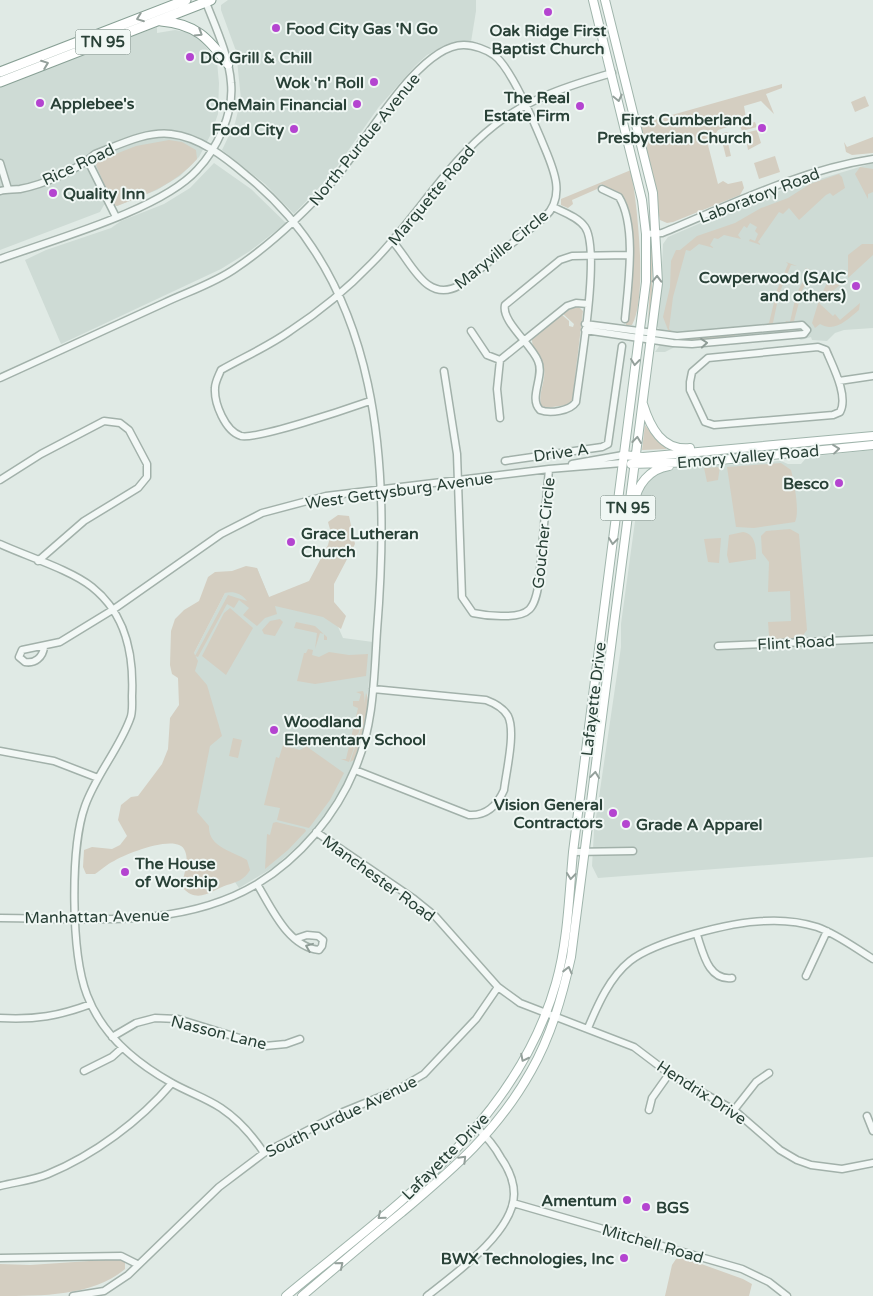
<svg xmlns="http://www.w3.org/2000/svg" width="873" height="1296" viewBox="0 0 873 1296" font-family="'Varela Round',sans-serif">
<rect width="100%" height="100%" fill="#e0eae5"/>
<!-- built -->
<path fill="#cedbd5" d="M228 0H476V11L471 42H459L444 46 427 55 415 66 378 108 331 175 294 214 265 184 222 150 235 123 241 99 236 51 221 10V5Z
M157 27V33L175 30 190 33 201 40 217 62 219 83 218 114 211 134 199 157 180 176 157 190 117 206 111 203 104 205 100 212 0 250V87Z
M214 163 251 189 286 223 250 251 221 269 61 344 25 260 46 250 111 228 121 221 164 204 190 188Z
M873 163V328L844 330 835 333 827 341 812 340 811 337 801 340 795 337 677 346 665 352H655L660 345 661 332 656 325 661 288 663 244 668 237 766 195Z
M873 450V857L598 878 592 866 594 831 621 647V624L639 492 653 475 666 469 781 461 788 464H801L807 457Z
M257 568 269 597 335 620 343 638 373 642 365 719 359 746 347 779 326 813 302 842 274 867 239 888 191 816 194 653 225 593Z"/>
<!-- green -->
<path fill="#d4cec1" d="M782 84V88L766 94 774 114 761 101 744 106 747 124 755 122 757 127 742 131 740 126 734 125 718 130 708 145 718 184 723 181 728 184 742 181 744 188 740 195 673 222 667 223 660 220 640 124Z
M865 96 869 106 855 112 851 102Z
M757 130 761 143 748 150 745 133Z
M726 132 731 134H726L731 156 726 157 722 141 717 139 719 135Z
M873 137V153L852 155 846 152 844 142 847 147Z
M169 140 182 142 196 150 197 159C175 184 148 194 117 206L113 205 96 165 98 161 136 146Z
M775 156 780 172 759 179 754 163Z
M860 167 873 169V192L868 194V199L855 174Z
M631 170C637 204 648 296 632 325H626L631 244 618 194 601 184 597 189 572 200 573 204 568 208 561 205V199Z
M839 174 842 177 845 188 833 196 830 193 826 195 799 220 789 208 783 214 779 212 758 242 761 245 749 241 750 239 755 241 758 234 755 231 757 227 750 223 747 228 744 226 738 235 741 239 724 235 718 239 714 238 710 245 714 248 699 244 690 251 686 250 673 297 669 329 673 332 668 330 663 317 670 287 671 261 676 250H680L697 236 735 223 761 208 788 198 810 184Z
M862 244H873V255L848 278V255Z
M653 245 652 295 648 323 650 286 648 246Z
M786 262 797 266 791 265 779 294 773 323 778 324 764 325 769 323 777 290 788 264Z
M805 268 817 272H812L802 291 794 321 798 323 785 324 786 321 790 322 796 295 808 271Z
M827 283 841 284 819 303 833 316 835 314 840 320 860 303 859 310C848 319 835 333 820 324L815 328 812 323 820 297Z
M578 306 583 311 572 402 567 405 545 408 541 406C538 393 546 381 544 369 543 358 531 349 532 339L561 314 569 321V326L573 327 574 324 562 313Z
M735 334V337L675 341V338Z
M645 425 654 437 667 449 642 450Z
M781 463 791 470C794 481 800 512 795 522L754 528 736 527 727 467Z
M720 467 718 480 707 482 704 468Z
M338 515 349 516 355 544 334 584V602L346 616 341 629 323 617 275 606 277 614 265 618 257 626 243 615 249 608 239 600 234 608 227 604 198 657 195 656 228 595 247 601C241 593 233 591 225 593L194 653 198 661 195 671 207 685 222 736 210 746 197 812 209 826C208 847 232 851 247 860L250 870C244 880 237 882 227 885 214 889 198 905 183 888 182 874 190 864 185 851 179 832 125 854 114 861 107 864 101 870 95 874H86L83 867 84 850 92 847 112 849 120 845 127 836 118 820 121 805 131 797 138 796 162 764 168 749 170 718 179 705 178 678 172 674 170 665 171 631 175 619 184 610 199 601 208 577 215 572 232 571 246 566 257 568 269 597 309 581 328 545 331 533 328 522Z
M790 529 799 534 807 630 801 638 773 640 769 636 768 622 791 621 790 591 768 592 769 562 762 553 761 536 766 531Z
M743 532C756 534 756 548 756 559L729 563 727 555 729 535Z
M721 538 719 563 708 562 704 539Z
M230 608 253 628 226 675 202 656 224 613Z
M280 619 283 622 275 636 264 634 262 630 270 621Z
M296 622 315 626 327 637V640H324V634L320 633 315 649 317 633 294 628Z
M308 649 313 650 312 655 319 657 329 652 349 655 368 654 366 676 315 684 297 681 304 653H306Z
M363 691C369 704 355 747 349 762L341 759H346L358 708 353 706V701H359L361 694 356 692Z
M366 693C373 706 359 746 354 760L350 762 360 732Z
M233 738 242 740 238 758 229 756Z
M283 745 300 750 306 746 344 773 330 800 309 828 277 820 280 808 264 805 276 757 279 758Z
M276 822 305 829 306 831 288 850 265 869 267 834 270 835 273 823Z
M682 1257 743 1279 752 1284 749 1296H665L672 1265 676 1259Z
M119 1259 125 1262V1269C94 1296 41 1296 0 1296V1264L30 1265Z"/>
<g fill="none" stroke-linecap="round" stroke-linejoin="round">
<!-- minor casing -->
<g stroke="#a2b1aa" stroke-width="9">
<path id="minor" d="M88 161 116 217
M0 163 8 189
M602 189 619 197C637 226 628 286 625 319
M0 191C7 189 13 190 20 189 42 185 78 170 95 154 119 145 146 131 171 134 199 137 225 157 246 175 383 285 390 469 377 631 374 678 374 725 355 769 336 815 300 858 257 884 180 930 86 918 0 918
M553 207C563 212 578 217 585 227 601 250 580 369 576 402 570 411 550 414 540 410 528 398 545 376 538 361 532 345 501 321 505 305L560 260 572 256 628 255
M646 234 662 233C730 205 800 170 873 159
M0 259C52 240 161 210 197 170 217 149 234 113 231 83 229 55 215 26 205 0
M585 330 673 343 692 344 804 334 807 330 802 325 677 336 585 324
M471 331 487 355 500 360 567 306 576 303 588 304
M818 347 826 350C832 365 849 396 840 412L833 415 714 425 705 422 690 390V382L692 372 708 358Z
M444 371 457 454 462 597 473 613C482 615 492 616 501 616 530 617 535 609 539 581L549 469
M0 378C55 353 109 328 164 303 187 292 215 283 236 268 273 243 304 213 334 180 362 148 418 44 464 45 474 45 487 50 494 55 510 67 533 120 541 139 551 164 568 194 545 217L460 285C426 305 411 261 393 242
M839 381 873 376
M370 401C350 408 256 440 241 436 225 431 214 403 215 388 215 382 219 375 221 370 244 357 269 346 290 331 319 312 348 288 372 263 415 220 446 163 495 125 529 98 571 85 612 73
M500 418 497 389 500 360
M505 461 602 447 608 444 622 346
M572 464 623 455
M0 480 41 454 104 421 120 423 129 430 147 464V477L138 488 84 521 38 561
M0 544C26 556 71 570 92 587 126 614 134 654 132 696 132 703 133 713 130 719 119 749 96 775 85 806 70 848 71 953 87 995 102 1035 136 1063 172 1083 188 1092 206 1098 221 1108 239 1120 252 1135 264 1153
M718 646 873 639
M44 647C43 657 35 664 25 662L19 657 22 650 60 642 114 609 221 534 262 513 326 496 549 469 622 463
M0 751 54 761 98 778
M355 770 469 815C486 816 497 806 504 790 506 772 516 732 508 716 503 707 494 703 486 700L373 689
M316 832 414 899 435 916 498 987 520 1003 634 1047 671 1075 734 1110 780 1150 797 1160 811 1165 842 1169 873 1163
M573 852 633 851
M257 884C271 907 288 947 319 950L322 946 323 940 318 936 307 935 295 939
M697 935C703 952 708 981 732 978
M806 976 827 931
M0 1018C35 1020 59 1016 91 1004
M588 1028C598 1004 610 977 630 961 655 941 732 922 764 921 781 920 801 922 817 927 837 934 855 948 873 959
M112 1037 136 1023 155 1018 178 1019 265 1046 286 1044 300 1039
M84 1071 112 1057 122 1048
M649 1110 652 1098 669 1074
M734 1110 756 1082 769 1073
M867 1116 873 1131
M0 1186C16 1182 34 1180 48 1174 94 1155 140 1121 172 1083
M513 1203 742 1269 769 1282 787 1296
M0 1258 121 1256 137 1264
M73 1296 104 1291 128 1275 219 1187 264 1153 343 1112 397 1090 424 1074 476 1019 498 987
M427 1296C455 1274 514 1232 514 1194 514 1181 508 1168 501 1158 495 1147 487 1137 477 1128"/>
</g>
<!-- major casing -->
<g stroke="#a0b5ac" stroke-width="10">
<path id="major" d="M643 404C650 427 662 451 690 448
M623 455 643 457 873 436
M631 464 700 462 873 445
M634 504C637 485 649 469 669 466
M286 1296C393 1207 516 1125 556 983 568 941 569 895 573 852L646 282V234L642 200 593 0
M302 1296C335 1268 368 1240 401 1213 453 1169 497 1132 531 1071 551 1036 562 997 571 957L658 283 653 193 605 0"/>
</g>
<!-- highway casing -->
<g stroke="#88a095" stroke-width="11">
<path id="highway" d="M161 21C196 24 208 38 228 64
M0 72 186 0
M0 82 211 0"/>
</g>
<!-- minor -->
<use href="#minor" stroke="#f3f8f6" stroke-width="6"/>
<!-- major -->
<use href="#major" stroke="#fff" stroke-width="8"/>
<!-- highway -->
<use href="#highway" stroke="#fff" stroke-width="9"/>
</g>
<!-- one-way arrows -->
<defs><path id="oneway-chevron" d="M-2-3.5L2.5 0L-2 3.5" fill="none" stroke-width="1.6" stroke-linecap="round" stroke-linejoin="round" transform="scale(1.25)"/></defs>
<g stroke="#94a09b">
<use href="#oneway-chevron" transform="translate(140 18) rotate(159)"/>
<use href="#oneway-chevron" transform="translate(199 33) rotate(32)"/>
<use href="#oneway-chevron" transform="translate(45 64) rotate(-21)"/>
<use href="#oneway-chevron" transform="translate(618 98) rotate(77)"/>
<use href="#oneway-chevron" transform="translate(657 279) rotate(-89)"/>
<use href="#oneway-chevron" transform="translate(635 362) rotate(97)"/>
<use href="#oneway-chevron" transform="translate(637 440) rotate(-83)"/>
<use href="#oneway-chevron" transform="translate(836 449) rotate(-6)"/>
<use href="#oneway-chevron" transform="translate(613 541) rotate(97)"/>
<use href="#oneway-chevron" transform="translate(595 775) rotate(-83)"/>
<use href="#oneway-chevron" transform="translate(571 876) rotate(96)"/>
<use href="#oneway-chevron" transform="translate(568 970) rotate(-76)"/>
<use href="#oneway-chevron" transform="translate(524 1058) rotate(117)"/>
<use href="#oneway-chevron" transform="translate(463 1159) rotate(-45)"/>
<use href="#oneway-chevron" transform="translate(381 1216) rotate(140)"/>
<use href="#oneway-chevron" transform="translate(340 1265) rotate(-40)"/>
</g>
<g stroke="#8e9c96">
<use href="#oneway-chevron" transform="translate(704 343) rotate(-5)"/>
<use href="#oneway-chevron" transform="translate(309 947) rotate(-158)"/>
</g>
<!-- markers -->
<g fill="#b444d0" stroke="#f0f7f4" stroke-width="2">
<circle cx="548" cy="12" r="5"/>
<circle cx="276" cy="28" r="5"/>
<circle cx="190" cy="57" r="5"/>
<circle cx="374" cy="82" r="5"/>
<circle cx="40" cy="103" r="5"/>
<circle cx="357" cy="104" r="5"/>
<circle cx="580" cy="106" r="5"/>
<circle cx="762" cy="128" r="5"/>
<circle cx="294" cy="129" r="5"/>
<circle cx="53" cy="193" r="5"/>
<circle cx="856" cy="286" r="5"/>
<circle cx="839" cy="483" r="5"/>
<circle cx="291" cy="542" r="5"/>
<circle cx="274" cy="730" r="5"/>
<circle cx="613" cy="813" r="5"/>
<circle cx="626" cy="824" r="5"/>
<circle cx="125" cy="872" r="5"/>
<circle cx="627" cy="1200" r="5"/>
<circle cx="646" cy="1207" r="5"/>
<circle cx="624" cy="1258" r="5"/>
</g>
<g text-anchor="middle" stroke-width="4" stroke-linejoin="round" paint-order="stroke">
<!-- shield labels -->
<g fill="#f0f7f4" stroke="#657870" stroke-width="1">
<rect x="75.5" y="29.5" width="55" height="25" rx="4"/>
<rect x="600.5" y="495.5" width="55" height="25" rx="4"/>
</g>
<g font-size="15" font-weight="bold" fill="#294137">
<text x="103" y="47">TN 95</text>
<text x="628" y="513">TN 95</text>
</g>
<!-- poi labels -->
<g font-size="16" font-weight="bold" fill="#294137" stroke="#f0f7f4" text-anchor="end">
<text x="286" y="34" text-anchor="start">Food City Gas 'N Go</text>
<text x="548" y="36" text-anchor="middle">Oak Ridge First<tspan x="548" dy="18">Baptist Church</tspan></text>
<text x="200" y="63" text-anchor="start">DQ Grill &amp; Chill</text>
<text x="364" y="88">Wok 'n' Roll</text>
<text x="570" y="103">The Real<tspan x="570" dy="18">Estate Firm</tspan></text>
<text x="50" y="109" text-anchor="start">Applebee's</text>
<text x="347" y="110">OneMain Financial</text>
<text x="752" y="125">First Cumberland<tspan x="752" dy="18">Presbyterian Church</tspan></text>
<text x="284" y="135">Food City</text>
<text x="63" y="199" text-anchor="start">Quality Inn</text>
<text x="846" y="283">Cowperwood (SAIC<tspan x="846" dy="18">and others)</tspan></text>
<text x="829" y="489">Besco</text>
<text x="301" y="539" text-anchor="start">Grace Lutheran<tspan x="301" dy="18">Church</tspan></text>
<text x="284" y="727" text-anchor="start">Woodland<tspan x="284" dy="18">Elementary School</tspan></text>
<text x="603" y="810">Vision General<tspan x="603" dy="18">Contractors</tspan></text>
<text x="636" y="830" text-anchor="start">Grade A Apparel</text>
<text x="135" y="869" text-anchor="start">The House<tspan x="135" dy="18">of Worship</tspan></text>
<text x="617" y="1206">Amentum</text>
<text x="656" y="1213" text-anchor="start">BGS</text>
<text x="614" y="1264">BWX Technologies, Inc</text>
</g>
<!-- street labels -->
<g font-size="16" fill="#294137" stroke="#f0f7f4">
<text transform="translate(364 139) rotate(-51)" y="6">North Purdue Avenue</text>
<text transform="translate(78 164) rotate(-25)" y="6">Rice Road</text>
<text transform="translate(431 195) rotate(-50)" y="6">Marquette Road</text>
<text transform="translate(759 195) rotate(-21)" y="6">Laboratory Road</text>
<text transform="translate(501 249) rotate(-39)" y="6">Maryville Circle</text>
<text transform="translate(561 452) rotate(-8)" y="6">Drive A</text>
<text transform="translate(748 456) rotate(-5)" y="6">Emory Valley Road</text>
<text transform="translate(399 490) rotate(-8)" y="6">West Gettysburg Avenue</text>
<text transform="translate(543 533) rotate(-84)" y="6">Goucher Circle</text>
<text transform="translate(796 642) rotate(-3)" y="6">Flint Road</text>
<text transform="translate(593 699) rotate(-83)" y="6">Lafayette Drive</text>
<text transform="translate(379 878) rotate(36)" y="6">Manchester Road</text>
<text transform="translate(97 916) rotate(-1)" y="6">Manhattan Avenue</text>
<text transform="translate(219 1032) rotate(14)" y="6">Nasson Lane</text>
<text transform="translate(702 1092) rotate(33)" y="6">Hendrix Drive</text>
<text transform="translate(341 1116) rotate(-26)" y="6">South Purdue Avenue</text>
<text transform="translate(445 1156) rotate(-45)" y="6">Lafayette Drive</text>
<text transform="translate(653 1243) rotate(16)" y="6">Mitchell Road</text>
</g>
</g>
</svg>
